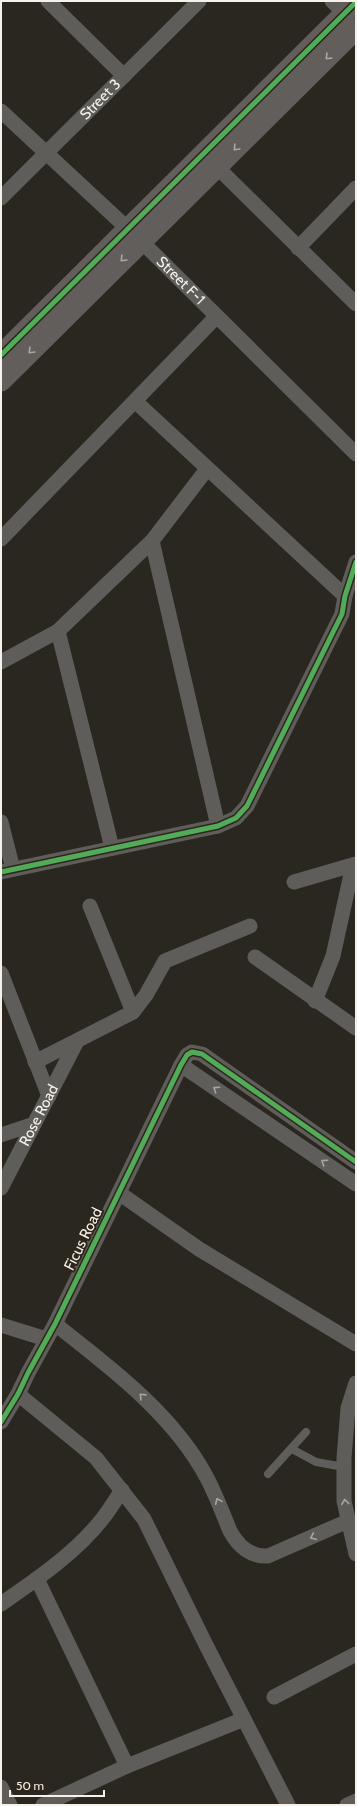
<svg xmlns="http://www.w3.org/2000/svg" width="357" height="1806" viewBox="0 0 357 1806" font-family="Cabin,sans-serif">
<rect width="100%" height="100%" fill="#2a2620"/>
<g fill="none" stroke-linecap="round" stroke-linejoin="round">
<!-- lane -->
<path stroke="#5e5d5a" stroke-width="8" d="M292 1449 316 1462 344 1467
M268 1474 306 1432"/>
<!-- street -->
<g stroke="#5e5d5a" stroke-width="15">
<path d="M48 1 124 76"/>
<path d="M332 1 345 13"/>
<path id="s1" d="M1 111 141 241 356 454"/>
<path d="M217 167 356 304"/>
<path id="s2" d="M1 198 199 1"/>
<path d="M298 248 356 188"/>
<path d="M135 401 345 596"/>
<path d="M1 539 216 317"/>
<path d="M152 541 218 826"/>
<path d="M58 631 112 848"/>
<path d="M1 662 58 631 152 541 207 469"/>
<path d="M1 822 13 869"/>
<path d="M1 872 218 826 236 818 247 806 342 614 345 596 356 562"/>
<path d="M294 882 356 864"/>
<path d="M255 957 356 1028"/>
<path d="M1 973 49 1096"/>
<path d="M315 1001 333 956 353 865"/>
<path d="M133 1012 146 995 165 961 250 926"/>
<path d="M35 1062 133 1012 90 906"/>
<path d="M181 1065 356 1184"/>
<path d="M1 1135 34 1124"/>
<path id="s3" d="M1 1188 76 1043"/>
<path d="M119 1193 199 1249 356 1344"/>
<path d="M55 1324C110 1367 174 1415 207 1478 216 1495 223 1514 230 1531 238 1546 251 1557 268 1556L348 1521"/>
<path d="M1 1325 46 1339"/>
<path d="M356 1383 348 1408 344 1458V1501L356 1554"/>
<path d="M18 1394 96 1458 144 1519 205 1643 288 1805"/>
<path d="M1 1422 18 1394 28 1373 55 1324 181 1065 187 1055 192 1052 202 1054 356 1162"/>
<path d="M37 1579 127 1766"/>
<path d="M1 1604C36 1580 77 1552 103 1518 110 1509 116 1499 122 1490"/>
<path d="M274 1697 356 1654"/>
<path d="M1 1787 10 1805"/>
<path d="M43 1805 127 1766 244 1719"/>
<path d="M347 1805 356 1801"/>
</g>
<!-- secondary -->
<path stroke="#615e5c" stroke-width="21" d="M1 355 356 2
M1 381 356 29"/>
<!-- cycleway casing -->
<g stroke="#2e271c" stroke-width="8">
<path id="cycleway" d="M1 355 356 2
M1 872 218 826 236 818 247 806 342 614 345 596 356 562
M1 1422 18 1394 28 1373 55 1324 181 1065 187 1055 192 1052 202 1054 356 1162"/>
</g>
<!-- cycleway -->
<use href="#cycleway" stroke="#51ab58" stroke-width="5"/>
</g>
<!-- one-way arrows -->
<defs><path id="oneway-chevron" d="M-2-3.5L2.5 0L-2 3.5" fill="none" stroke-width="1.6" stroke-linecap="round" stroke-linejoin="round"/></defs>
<g stroke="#aca8a3">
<use href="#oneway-chevron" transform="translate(328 57) rotate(135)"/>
<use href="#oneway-chevron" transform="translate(236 148) rotate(135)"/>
<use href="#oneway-chevron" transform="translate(123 259) rotate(135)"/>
<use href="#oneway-chevron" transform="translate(31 351) rotate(135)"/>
</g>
<g stroke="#aaa7a2">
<use href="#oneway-chevron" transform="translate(216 1089) rotate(-146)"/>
<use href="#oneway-chevron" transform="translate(324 1162) rotate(-146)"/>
<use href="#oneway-chevron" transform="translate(142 1396) rotate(-136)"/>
<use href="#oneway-chevron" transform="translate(218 1501) rotate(-114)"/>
<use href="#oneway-chevron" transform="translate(345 1502) rotate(-97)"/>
<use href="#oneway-chevron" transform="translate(313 1537) rotate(155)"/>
</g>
<g text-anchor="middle" stroke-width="4" stroke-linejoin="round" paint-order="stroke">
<!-- street labels -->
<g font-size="15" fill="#f6f1ea" stroke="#2e271c">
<text dy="5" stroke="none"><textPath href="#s2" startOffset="140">Street 3</textPath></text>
<text dy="5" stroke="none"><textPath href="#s1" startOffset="247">Street F-1</textPath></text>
<text dy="5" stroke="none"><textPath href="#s3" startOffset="82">Rose Road</textPath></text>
<text transform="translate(83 1239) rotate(-64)" y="5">Ficus Road</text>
</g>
</g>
<!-- border -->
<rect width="357" height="1806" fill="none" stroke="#f6f1ea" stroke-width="4"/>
<!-- scale -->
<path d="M10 1790v6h94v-6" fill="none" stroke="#f6f1ea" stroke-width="2"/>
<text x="16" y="1790" font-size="12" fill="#f6f1ea" stroke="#2e271c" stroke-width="3" paint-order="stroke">50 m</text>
</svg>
